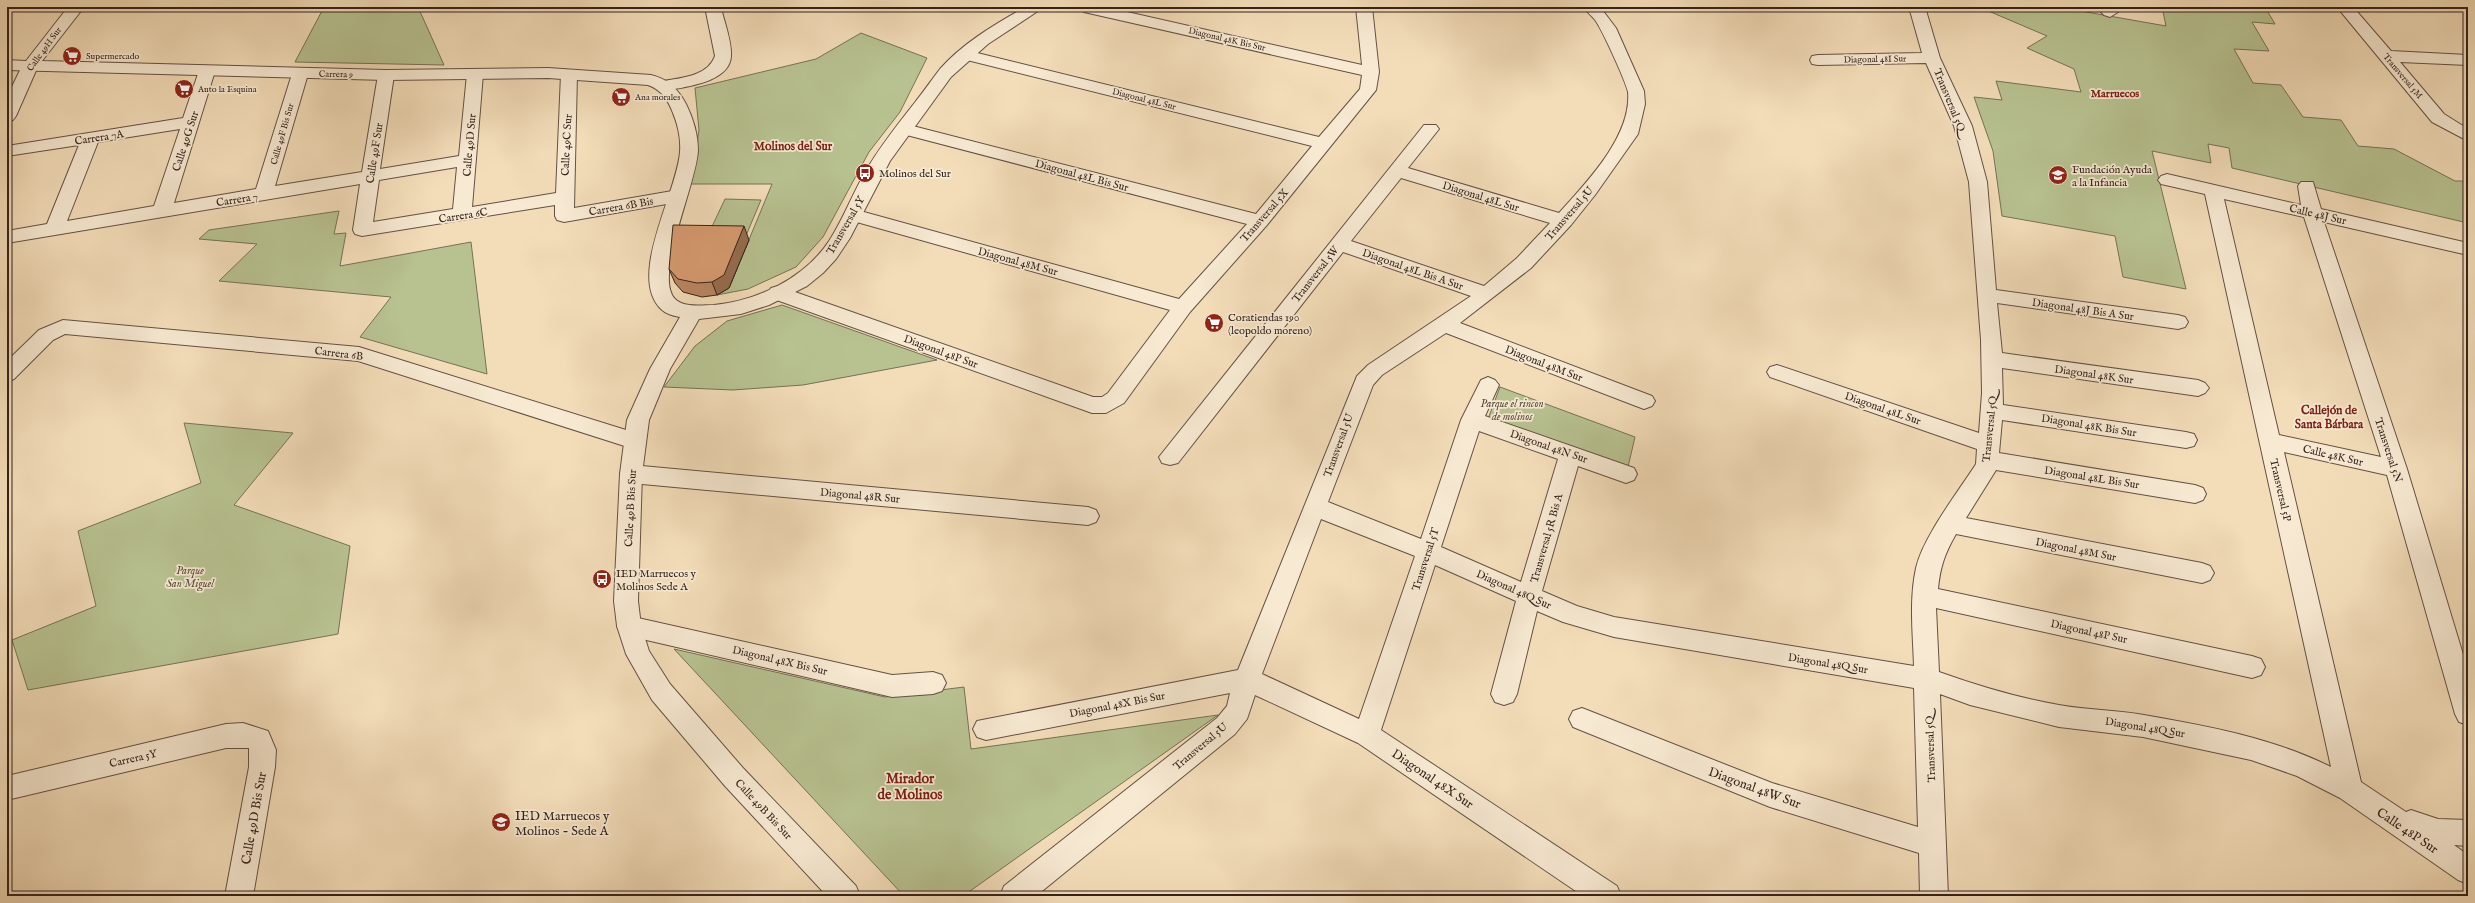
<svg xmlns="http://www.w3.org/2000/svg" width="2475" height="903" viewBox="0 0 2475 903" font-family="'IM FELL English',serif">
<rect width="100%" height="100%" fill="#f3ddb9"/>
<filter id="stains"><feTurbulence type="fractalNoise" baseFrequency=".005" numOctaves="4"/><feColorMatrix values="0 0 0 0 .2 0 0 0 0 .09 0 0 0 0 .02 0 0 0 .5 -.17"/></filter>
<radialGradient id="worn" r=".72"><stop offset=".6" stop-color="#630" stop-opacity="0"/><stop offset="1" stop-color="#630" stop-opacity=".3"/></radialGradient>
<!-- green -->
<path fill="#b8c291" stroke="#767256" d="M324 7H418L444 65 295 62Z
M1979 7H2073L2075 10 2166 26 2162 7H2265L2275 24 2252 22 2269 51 2234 49 2253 83 2281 85 2303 117 2341 120 2358 146 2394 149 2455 181H2468V223L2232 168 2229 148 2208 144 2211 163 2152 151 2186 289 2123 277 2115 236 2002 216 1993 151 1974 97 2002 100 1996 81 2081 92 2074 69 2027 48 2047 36Z
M861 33 927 58 900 112 869 152 823 237 796 267 748 289 717 295 729 288 772 184H690L699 130 695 88 816 59Z
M725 199 761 200 745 238 707 237Z
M339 211 334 234 346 233 340 266 471 242 487 374 360 337 391 297 219 281 257 244 199 239 209 230Z
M782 305 937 360 803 385 733 390 664 387 695 346 727 321Z
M1500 387 1635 437 1628 467 1488 419Z
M184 423 293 433 234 505 350 546 338 634 28 690 12 640 96 606 78 531 201 483Z
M674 649 885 697 964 687 971 749 1218 715 963 896H904Z"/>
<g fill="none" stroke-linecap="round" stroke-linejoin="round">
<!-- minor casing -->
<g stroke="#645143" stroke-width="2">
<path id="minor" d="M705 7H721C724 22 732 41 731 56 730 83 683 87 664 91L658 90 656 86 658 82C677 78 707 78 715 56Z
M1076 7H1105L1362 65 1356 7H1372L1379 72 1376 90 1267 225 1190 312 1124 403 1106 413H1092L771 298 768 293 771 288 778 286 1093 397H1102L1108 393 1170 310 846 219 844 215 846 211 853 209 1179 299 1247 224 899 133 896 129 899 125 905 124 1256 214 1312 146 959 58 957 55 959 52 965 50 1319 137 1360 89 1362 75 1084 12Z
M1583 7H1600L1616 28 1644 91 1645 104 1638 134 1595 195 1571 225 1531 268 1460 323 1652 396 1655 401 1652 406 1644 409 1636 406 1446 333 1382 375 1373 385 1328 502 1421 539 1461 420 1481 380 1488 377 1495 380 1499 385 1485 416 1634 468 1637 474 1634 480 1626 483 1578 466 1542 591 1577 606 1614 617 1914 666C1913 634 1909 600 1916 568 1923 537 1958 492 1976 464L1977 449 1770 377 1767 372 1770 367 1777 365 1979 433 1982 393 1981 340 1969 182 1954 126 1926 63 1818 65 1812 64 1810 60 1812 56 1818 55 1922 53 1909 7H1925L1940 58 1972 126 1987 182 1996 290 2178 315 2185 317 2188 322 2185 327 2178 329 1997 303 2002 353 2198 380 2205 383 2209 388 2205 393 2198 396 2002 368 2003 405 2186 432 2194 434 2197 440 2194 446 2186 448 2002 420 1999 453 2195 485 2203 488 2206 494 2203 500 2195 503 1996 470 1966 518 2202 563 2210 566 2214 573 2210 580 2202 583 1956 534C1945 553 1940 567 1938 589L2252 656 2261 659 2265 667 2261 675 2252 678 1936 608 1939 672C1978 686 2019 698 2059 705 2087 710 2116 710 2144 715 2207 726 2273 738 2331 767L2205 194 2161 184 2158 180 2161 176 2167 174 2301 205 2298 186 2301 182H2313L2321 209 2468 243V255L2324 222 2407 469 2468 671V725L2459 722 2455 714 2387 475 2284 452 2361 782 2406 812 2411 810 2438 819 2468 820V846L2454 845 2468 855V884L2458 880 2340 798 2297 776 2251 760 2143 737 2059 727 1970 705 1940 694 1948 896H1920L1919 853 1770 807 1573 727 1569 719 1573 711 1582 708 1772 783 1918 827 1914 688 1614 637 1563 622 1537 611 1517 694 1513 702 1504 705 1495 702 1491 694 1516 601 1435 565 1381 730 1617 886 1621 896H1583L1358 743 1255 695 1247 719 1235 734 1036 896H1000L1004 886 1217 718 1227 706 1230 693 986 740 977 737 973 729 977 721 1238 670 1357 376 1368 365 1471 296 1343 252 1178 463 1170 465 1162 463 1159 457 1424 125H1436L1439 129 1408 168 1559 213C1586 183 1632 136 1628 92 1626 82 1602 29 1595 20 1592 16 1587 12 1583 7ZM1401 178 1550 223 1517 258 1484 286 1351 241ZM2224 199 2304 217 2381 457 2279 435ZM1479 431 1558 459 1521 582 1441 547ZM1321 519 1415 556 1359 719 1262 674Z
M2096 7H2114L2118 12 2110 17 2104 15Z
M2337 7H2353L2391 51 2468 55V65L2400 62 2444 114 2468 129V141L2432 122Z
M30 61 36 62 38 66 16 116 13 120 7 121V97L22 66 24 62Z
M207 66 213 67 215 71 174 203 256 189 292 74 294 70H306L308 74 275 186 362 172 378 75 380 71H392L394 75 380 169 459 156 467 74 469 70H481L483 74 472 207 556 193 561 74 563 70H575L577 74 574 208 678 190 685 192 687 196 685 200 678 202 564 222 557 220 555 216V205L362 236 355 234 353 230 360 184 7 243V231L47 224 79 145 7 156V146L183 118 199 71 201 67ZM180 129 154 206 67 221 98 142ZM457 167 453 209 373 222 379 180Z
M63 320 359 347 642 435 645 441 642 447 634 449 358 361 65 334 53 340 14 379 7 382V361L39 330Z
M631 465 1088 507 1096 510 1099 516 1096 522 1088 525 631 483 623 480 620 474 623 468Z
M629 616 892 675 933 672 942 675 946 683 942 691 933 694 892 697 629 636 620 633 617 626 620 619Z"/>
</g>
<!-- tertiary casing -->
<g stroke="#645143" stroke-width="2">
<path id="tertiary" d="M68 7H84L42 61 386 70 548 68 651 75C668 79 678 89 686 104 693 118 698 135 698 150 697 183 653 277 675 299 684 308 702 305 714 305 757 301 805 278 829 241 844 218 853 192 867 169 881 145 899 123 916 101 925 90 932 79 940 69 962 44 992 26 1020 10L1025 7H1044L988 44 951 77 890 161 850 238 836 259 823 273 807 286 769 305 741 314 699 319 670 369 649 420 642 474 638 601 641 626 649 651 670 684 743 768 856 886 860 896H827L725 786 652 700 626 654 617 626 614 601 620 474 627 420 650 369 680 317C674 316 666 314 661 309 627 276 677 193 680 152 681 139 678 125 673 113 668 100 662 90 648 85L548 78 386 80 7 70V60L26 61Z
M243 723 268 731 276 750 275 767 253 896H225L249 767V748H226L7 800V776L226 724Z"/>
</g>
<!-- minor -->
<use href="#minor" fill="#f7e9d2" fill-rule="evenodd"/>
<!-- tertiary -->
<use href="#tertiary" fill="#f7e9d2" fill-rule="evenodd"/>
</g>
<!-- wall -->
<path fill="#b98560" stroke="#34221c" d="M749 240 729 288 717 295 702 297 683 292 675 283 669 269Z"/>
<!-- shaded-wall -->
<path fill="#966c4e" stroke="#34221c" d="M744 226 749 240 729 288 717 295 712 282Z"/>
<!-- building -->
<path fill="#d79b70" stroke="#34221c" d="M673 225 744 226 724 275 712 282 697 283 678 279 669 269Z"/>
<!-- icons -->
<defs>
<g id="supermarket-disc" transform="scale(1)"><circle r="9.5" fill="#8f2418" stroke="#f7e9d2"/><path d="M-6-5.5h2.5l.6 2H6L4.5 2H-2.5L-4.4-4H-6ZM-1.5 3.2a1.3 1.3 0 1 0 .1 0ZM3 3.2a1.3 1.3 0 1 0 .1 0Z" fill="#fff"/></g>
<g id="bus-disc" transform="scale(1)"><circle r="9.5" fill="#8f2418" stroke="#f7e9d2"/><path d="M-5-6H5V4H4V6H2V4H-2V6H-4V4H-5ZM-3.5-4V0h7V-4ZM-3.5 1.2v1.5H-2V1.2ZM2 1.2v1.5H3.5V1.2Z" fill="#fff"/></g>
<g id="school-disc" transform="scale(1)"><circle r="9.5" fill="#8f2418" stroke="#f7e9d2"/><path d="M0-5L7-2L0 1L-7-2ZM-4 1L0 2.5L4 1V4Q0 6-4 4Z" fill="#fff"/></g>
</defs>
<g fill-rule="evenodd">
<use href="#supermarket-disc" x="72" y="56"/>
<use href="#supermarket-disc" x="184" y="89"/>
<use href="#supermarket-disc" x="621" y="97"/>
<use href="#bus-disc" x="865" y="173"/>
<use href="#school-disc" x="2058" y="175"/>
<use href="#supermarket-disc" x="1214" y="323"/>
<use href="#bus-disc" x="602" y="579"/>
<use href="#school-disc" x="501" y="822"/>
</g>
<g text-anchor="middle" stroke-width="3.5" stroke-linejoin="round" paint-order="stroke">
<!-- far-street labels -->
<g font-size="9" fill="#34221c" stroke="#f7e9d2">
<text transform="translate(1227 39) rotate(13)" y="3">Diagonal 48K Bis Sur</text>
<text transform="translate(44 49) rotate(-54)" y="3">Calle 49H Sur</text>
<text transform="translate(1875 59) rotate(-1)" y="3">Diagonal 48I Sur</text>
<text transform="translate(336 74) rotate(1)" y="3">Carrera 9</text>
<text transform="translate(2403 76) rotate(50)" y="3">Transversal 5M</text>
<text transform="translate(1144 99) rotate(14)" y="3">Diagonal 48L Sur</text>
<text transform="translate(282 134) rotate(-74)" y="3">Calle 49F Bis Sur</text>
</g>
<!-- far-poi labels -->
<g font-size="9" fill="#34221c" stroke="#f7e9d2" text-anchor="start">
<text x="86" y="59">Supermercado</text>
<text x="198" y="92">Auto la Esquina</text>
<text x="635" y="100">Ana morales</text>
</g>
<!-- far-quarter labels -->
<g font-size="11" font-weight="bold" fill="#7a1f14" stroke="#f7e9d2">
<text x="2115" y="97">Marruecos</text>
</g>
<!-- street labels -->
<g font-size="11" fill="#34221c" stroke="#f7e9d2">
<text transform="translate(1950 100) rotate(68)" y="4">Transversal 5Q</text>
<text transform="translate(99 137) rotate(-9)" y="4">Carrera 7A</text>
<text transform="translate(185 141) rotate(-72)" y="4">Calle 49G Sur</text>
<text transform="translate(469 145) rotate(-85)" y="4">Calle 49D Sur</text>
<text transform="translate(566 145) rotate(-87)" y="4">Calle 49C Sur</text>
<text transform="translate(374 153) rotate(-81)" y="4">Calle 49F Sur</text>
<text transform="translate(1082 175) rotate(15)" y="4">Diagonal 48L Bis Sur</text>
<text transform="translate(1481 196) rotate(17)" y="4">Diagonal 48L Sur</text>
<text transform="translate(237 199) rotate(-9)" y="4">Carrera 7</text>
<text transform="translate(621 206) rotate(-10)" y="4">Carrera 6B Bis</text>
<text transform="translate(1569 213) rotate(-49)" y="4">Transversal 5U</text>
<text transform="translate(2318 214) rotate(13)" y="4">Calle 48J Sur</text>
<text transform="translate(463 215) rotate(-9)" y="4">Carrera 6C</text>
<text transform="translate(1264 215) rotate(-49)" y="4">Transversal 5X</text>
<text transform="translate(845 225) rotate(-60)" y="4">Transversal 5Y</text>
<text transform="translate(1018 261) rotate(15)" y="4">Diagonal 48M Sur</text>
<text transform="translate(1413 269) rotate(19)" y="4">Diagonal 48L Bis A Sur</text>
<text transform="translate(1315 274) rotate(-52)" y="4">Transversal 5W</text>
<text transform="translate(2083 309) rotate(8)" y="4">Diagonal 48J Bis A Sur</text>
<text transform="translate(941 351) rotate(20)" y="4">Diagonal 48P Sur</text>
<text transform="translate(339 353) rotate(7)" y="4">Carrera 6B</text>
<text transform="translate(1544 363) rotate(21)" y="4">Diagonal 48M Sur</text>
<text transform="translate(2094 374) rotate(8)" y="4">Diagonal 48K Sur</text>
<text transform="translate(1883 408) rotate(19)" y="4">Diagonal 48L Sur</text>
<text transform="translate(2089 425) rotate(9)" y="4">Diagonal 48K Bis Sur</text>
<text transform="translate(1989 429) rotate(-84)" y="4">Transversal 5Q</text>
<text transform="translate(1338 445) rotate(-70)" y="4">Transversal 5U</text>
<text transform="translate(1549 446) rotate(19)" y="4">Diagonal 48N Sur</text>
<text transform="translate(2389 450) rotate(72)" y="4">Transversal 5N</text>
<text transform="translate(2333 455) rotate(13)" y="4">Calle 48K Sur</text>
<text transform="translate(2092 477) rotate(9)" y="4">Diagonal 48L Bis Sur</text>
<text transform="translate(2281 490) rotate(77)" y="4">Transversal 5P</text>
<text transform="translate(860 495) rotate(5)" y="4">Diagonal 48R Sur</text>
<text transform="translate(630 508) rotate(-87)" y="4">Calle 49B Bis Sur</text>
<text transform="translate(1546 538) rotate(-74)" y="4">Transversal 5R Bis A</text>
<text transform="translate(2076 549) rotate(11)" y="4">Diagonal 48M Sur</text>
<text transform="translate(1425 559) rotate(-72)" y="4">Transversal 5T</text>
<text transform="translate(1514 589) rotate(24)" y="4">Diagonal 48Q Sur</text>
<text transform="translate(2089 631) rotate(12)" y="4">Diagonal 48P Sur</text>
<text transform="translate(780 660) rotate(13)" y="4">Diagonal 48X Bis Sur</text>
<text transform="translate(1828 663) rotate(9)" y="4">Diagonal 48Q Sur</text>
<text transform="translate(1117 704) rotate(-11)" y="4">Diagonal 48X Bis Sur</text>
<text transform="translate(2145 727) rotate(9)" y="4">Diagonal 48Q Sur</text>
<text transform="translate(1200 746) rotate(-40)" y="4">Transversal 5U</text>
<text transform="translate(1930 749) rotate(-92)" y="4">Transversal 5Q</text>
<text transform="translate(133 758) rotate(-13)" y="4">Carrera 5Y</text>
<text transform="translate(764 809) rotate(47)" y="4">Calle 49B Bis Sur</text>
</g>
<!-- poi labels -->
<g font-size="11" fill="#34221c" stroke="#f7e9d2" text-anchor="start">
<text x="2072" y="173">Fundación Ayuda<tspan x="2072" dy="13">a la Infancia</tspan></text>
<text x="879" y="177">Molinos del Sur</text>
<text x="1228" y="321">Coratiendas 190<tspan x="1228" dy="13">(leopoldo moreno)</tspan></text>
<text x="616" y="577">IED Marruecos y<tspan x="616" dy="13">Molinos Sede A</tspan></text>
</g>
<!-- park labels -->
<g font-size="11" font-style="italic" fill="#554a39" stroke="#f7e9d2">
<text x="1512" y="407">Parque el rincon<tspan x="1512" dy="13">de molinos</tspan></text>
<text x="190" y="574">Parque<tspan x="190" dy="13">San Miguel</tspan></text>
</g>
<!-- neighbourhood labels -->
<g font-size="12" font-weight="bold" fill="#7a1f14" stroke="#f7e9d2">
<text x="793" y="150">Molinos del Sur</text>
<text x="2329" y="414">Callejón de<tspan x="2329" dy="14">Santa Bárbara</tspan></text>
</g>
<!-- near-street labels -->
<g font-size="13" fill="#34221c" stroke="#f7e9d2">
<text transform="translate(1433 778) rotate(34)" y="5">Diagonal 48X Sur</text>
<text transform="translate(1755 787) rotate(20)" y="5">Diagonal 48W Sur</text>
<text transform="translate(253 818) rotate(-80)" y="5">Calle 49D Bis Sur</text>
<text transform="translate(2408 830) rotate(34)" y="5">Calle 48P Sur</text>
</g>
<!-- near-poi labels -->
<g font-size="13" fill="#34221c" stroke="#f7e9d2" text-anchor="start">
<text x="515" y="820">IED Marruecos y<tspan x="515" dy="15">Molinos - Sede A</tspan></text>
</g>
<!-- near-neighbourhood labels -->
<g font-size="14" font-weight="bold" fill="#7a1f14" stroke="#f7e9d2">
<text x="910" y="783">Mirador<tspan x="910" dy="16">de Molinos</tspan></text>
</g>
</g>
<!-- margin -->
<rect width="2475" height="903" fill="none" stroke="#f3ddb9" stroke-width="24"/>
<rect x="8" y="8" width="2459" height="887" fill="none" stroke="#34221c" stroke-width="2"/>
<rect x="12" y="12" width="2451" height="879" fill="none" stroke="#34221c"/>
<rect width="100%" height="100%" filter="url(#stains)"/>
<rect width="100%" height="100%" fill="url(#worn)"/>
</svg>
